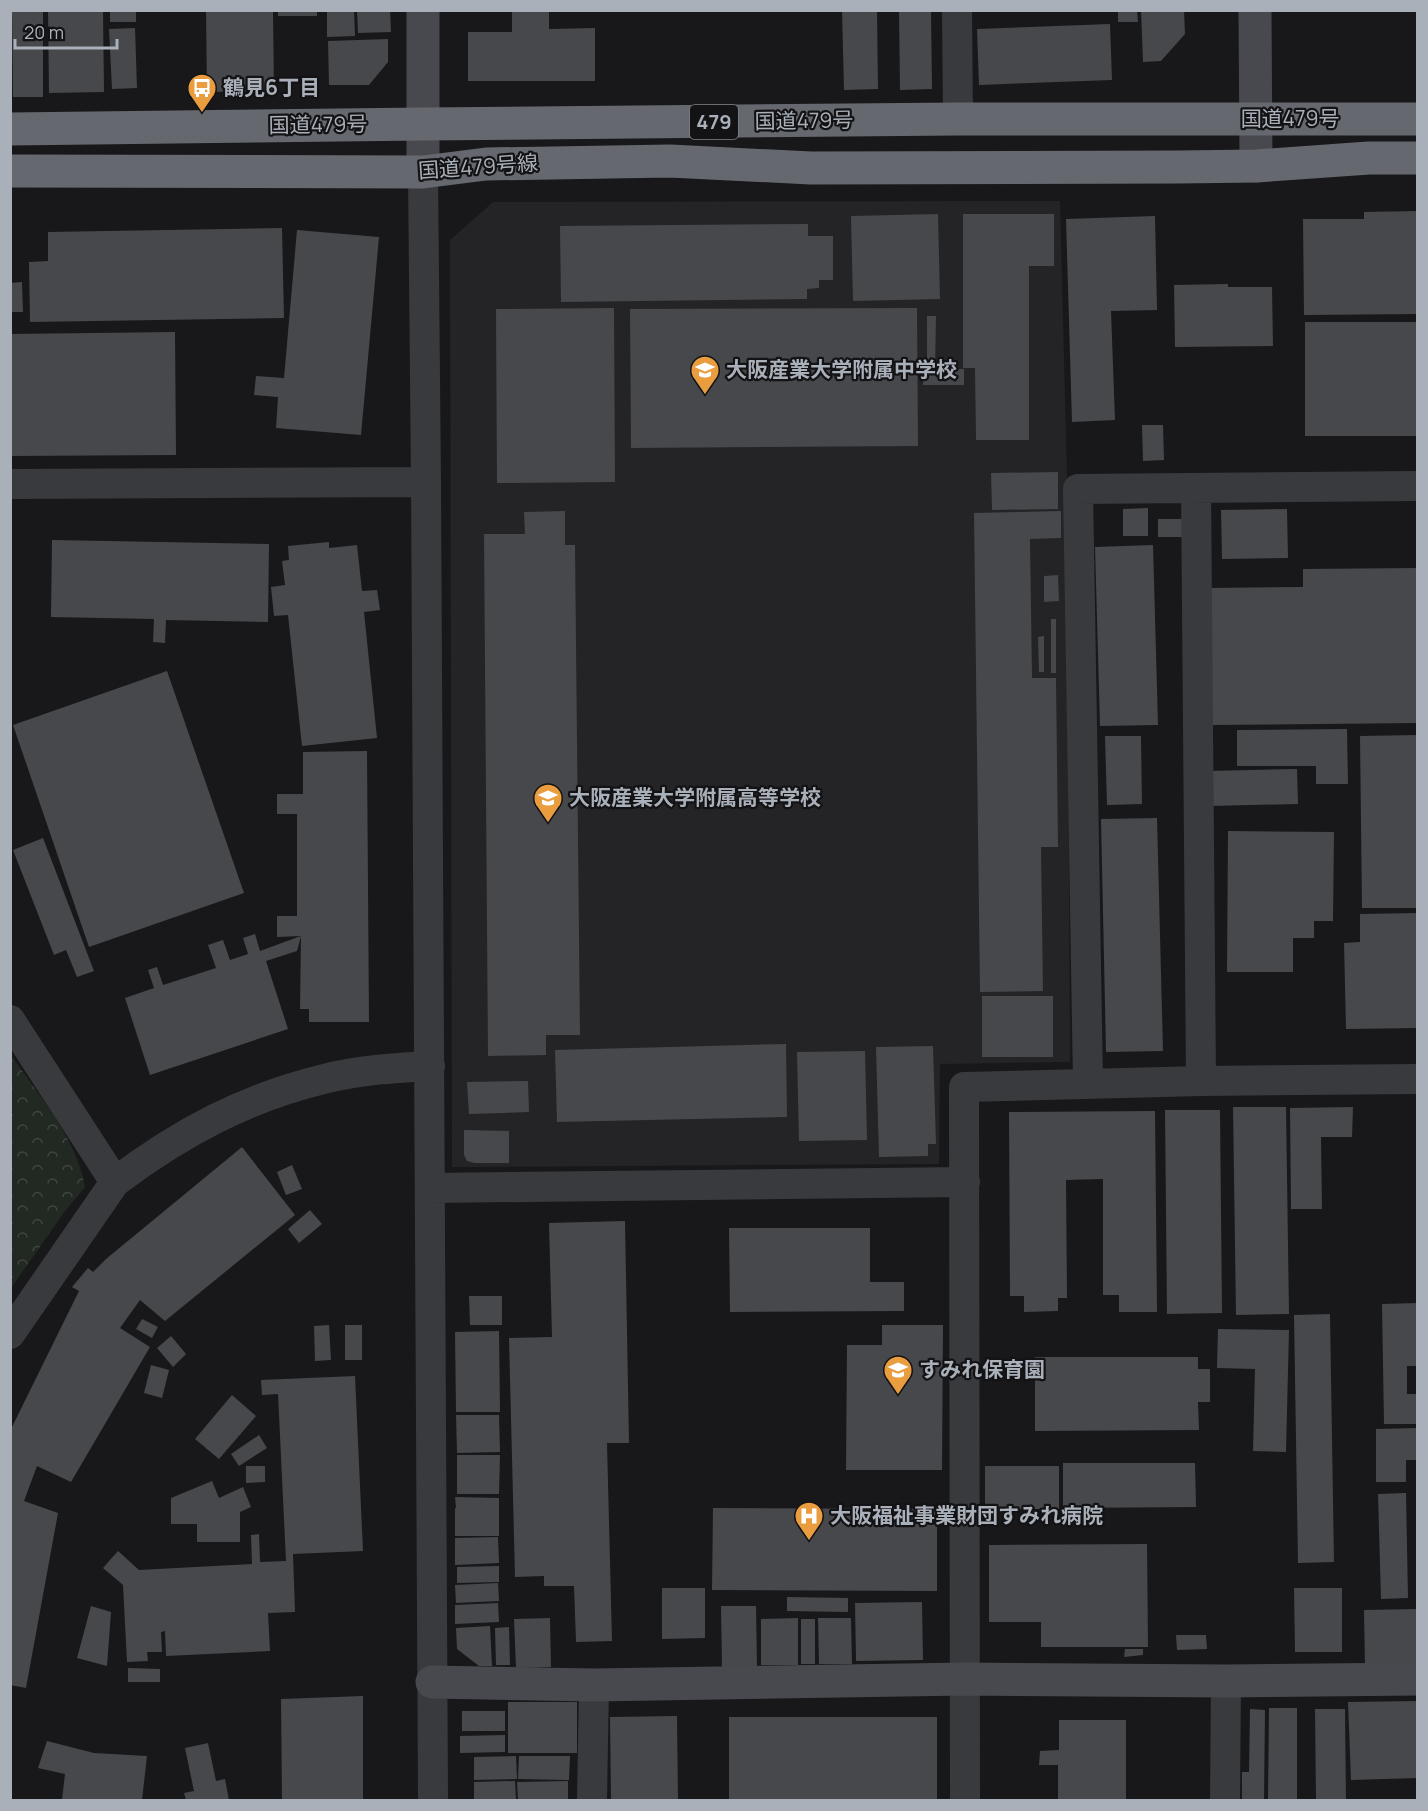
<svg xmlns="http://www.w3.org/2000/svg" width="1428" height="1811" viewBox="0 0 1428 1811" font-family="Manrope,'Noto Sans JP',sans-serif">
<defs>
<pattern id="park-crowns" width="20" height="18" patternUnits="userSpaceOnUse" patternTransform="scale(1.5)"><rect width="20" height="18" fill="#222922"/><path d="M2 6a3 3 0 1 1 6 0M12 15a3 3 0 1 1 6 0" fill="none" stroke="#3f4640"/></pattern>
</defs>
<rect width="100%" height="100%" fill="#18181a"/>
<!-- built -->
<path fill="#242426" d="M1060 201 1067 475 1070 1062 940 1064 939 1164 452 1167 450 240 493 202Z"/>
<!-- park -->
<path fill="url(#park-crowns)" d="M11 1055C39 1096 76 1137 85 1187L65 1211 11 1288Z"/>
<!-- building -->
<path fill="#47484c" d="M12 10H43V97H13Z
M48 10H103L104 92 49 93Z
M110 10H136V22H110Z
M206 10H273L274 91 207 92Z
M278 10H317V16H278Z
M327 10H354L355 36 327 37Z
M357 10H390L391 32 358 33Z
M512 10H549V29L595 28V81H468V32H512Z
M842 10H877L878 89 844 90Z
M899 10H931L932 89 900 90Z
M1118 10H1137L1138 22H1118Z
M1141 10H1184L1185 34 1161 61 1143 62Z
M1110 24 1112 80 979 85 977 29Z
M135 28 137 88 112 89 109 29Z
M388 39V62L369 85H329L328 41Z
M1418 211V314L1304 315 1303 219H1364V212Z
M938 214 940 299 853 301 851 216Z
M963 214H1054V266H1029V440H976L975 368H963Z
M1155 216 1157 310 1111 311 1115 420 1072 422 1066 219Z
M808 224V236H833V280H819V288L807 289V299L561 302 560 226Z
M282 228 284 318 30 322 29 262 48 261V232Z
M297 230 379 237 361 435 276 428 278 397 254 395 256 376 284 378Z
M22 282 23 312H10V283Z
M1228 284V287H1272L1273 346 1175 347 1174 285Z
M614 308 615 482 497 483 496 309Z
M917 308 918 446 631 448 630 309Z
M927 316H936L935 369H964V385H923V369H927Z
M1305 322H1418V436H1305Z
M175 332 176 455 10 456V334Z
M1142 425H1163L1164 460 1143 461Z
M1058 472V509L992 510 991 473Z
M1148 508V536H1123V509Z
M1287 509 1288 558 1222 559 1221 510Z
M565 511V545H575L580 1035H546V1055L488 1056 484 534H525L524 512Z
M1061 511V538L1030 539 1032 678H1056L1058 847H1041L1043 991 980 992 974 513Z
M1158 519H1185L1186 537H1158Z
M52 540 269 544 268 622 166 620 165 643 153 642 154 619 51 617Z
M329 542V548L357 545 362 591 377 590 380 610 364 612 377 738 302 746 288 615 274 616 271 587 285 585 282 561 289 560 288 546Z
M1153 545 1158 725 1100 726 1095 547Z
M1418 568V723L1209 725 1208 588 1303 587V569Z
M1058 575 1059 601 1044 602V576Z
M1051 619H1056V673H1051Z
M1044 636V672H1039L1038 637Z
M167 671 244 893 89 947 13 725Z
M1347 729 1348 784H1316V766H1237V730Z
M1418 735V908H1362L1360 736Z
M1105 736H1141L1142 804 1107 805Z
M367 751 369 1022H309V1009H300L301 936 277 937V916H297V814H277V794H303V752Z
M1297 769 1298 804 1209 806 1208 771Z
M1157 818 1163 1051 1106 1052 1101 819Z
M1228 831 1334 832 1333 921H1314V938H1293V972H1227Z
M43 838 94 971 77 977 66 950 54 955 13 850Z
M1418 913V1028L1346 1029 1344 943 1360 942V914Z
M255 934 260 951 301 936 297 951 266 961 288 1029 150 1075 125 998 154 988 148 970 157 967 163 985 216 968 208 945 223 940 230 960 248 954 243 938Z
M982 996H1053V1057H982Z
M786 1044 787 1117 557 1122 555 1050Z
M933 1046 936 1144H928V1156L879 1157 876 1047Z
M865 1051 867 1140 799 1141 797 1052Z
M528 1081 529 1112 469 1114 467 1082Z
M1233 1107H1286L1289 1314 1236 1315Z
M1353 1107 1352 1137H1321L1322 1209H1291L1290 1108Z
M1165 1110H1220L1222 1313 1167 1314Z
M1155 1111 1157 1312H1119V1295H1103V1179L1066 1180 1067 1298H1058V1311L1024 1312V1296H1010L1009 1112Z
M464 1130 509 1131V1163H474L467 1161 464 1155Z
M242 1147 295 1215 165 1321 140 1300 120 1328 150 1347 71 1482 37 1466 24 1501 58 1513 26 1688 10 1685V1431L79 1291 72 1287 88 1268 93 1272 106 1259Z
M292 1165 302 1189 286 1195 277 1172Z
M310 1210 322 1224 299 1243 288 1229Z
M625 1221 629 1443H607L612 1641 576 1642 574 1586H544V1576L515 1577 509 1338 552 1337 549 1223Z
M729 1228H870V1282H904V1311L730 1312Z
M469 1296H502V1325H470Z
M1418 1303V1366H1407V1394H1418V1424H1384L1382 1304Z
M1330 1314 1334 1562 1298 1563 1294 1315Z
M142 1319 158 1327 152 1338 136 1329Z
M329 1325 331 1360 315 1361 314 1326Z
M345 1325H362V1360H345Z
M882 1325H943L942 1470H846L847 1345H882Z
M1218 1329 1289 1330 1286 1452 1253 1451 1255 1369 1217 1368Z
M499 1331 500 1412H456L455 1332Z
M171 1336 186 1354 173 1367 157 1348Z
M1035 1357H1198V1369H1210V1402H1198L1199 1430 1035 1431Z
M151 1365 169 1370 162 1398 144 1393Z
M355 1376 363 1551 293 1554 295 1612 268 1613 270 1651 166 1656 165 1631 161 1632 162 1652H147L148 1661 127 1662 123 1585 103 1568 118 1551 139 1570 252 1564 251 1535 259 1534 260 1562 286 1561 278 1394 262 1395 261 1380Z
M232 1395 256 1416 219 1459 195 1439Z
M456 1415H499L500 1452 457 1453Z
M1418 1428V1460H1406V1482H1376V1429Z
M259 1435 267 1448 239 1466 231 1454Z
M457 1455H500L499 1494H457Z
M1063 1463H1195L1196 1507 1063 1508Z
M246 1466H265V1482L246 1483Z
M985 1466H1059V1509H985Z
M212 1481 219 1498 243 1487 251 1507 240 1512V1542H197V1524H171V1498Z
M1406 1493 1408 1598 1381 1599 1378 1494Z
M455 1497 499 1498V1536H455V1508H467H456Z
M713 1508 937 1509V1591L712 1590Z
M498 1537 499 1563 455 1565V1538Z
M1147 1544 1148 1647H1041V1622H989V1545Z
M499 1566V1582L457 1583V1567Z
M498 1583 499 1601 456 1603 455 1585Z
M662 1588H705V1638L662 1639Z
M1294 1588H1342V1652H1295Z
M787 1597 848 1598V1612L787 1611Z
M922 1602 923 1660 856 1661 855 1603Z
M498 1603 499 1622 455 1624V1605Z
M91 1606 111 1612 107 1666 77 1658Z
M721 1606H756L757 1667 722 1668Z
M1418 1609V1666L1365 1667 1364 1610Z
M550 1618 551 1667 516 1668 514 1619Z
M798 1618V1665H761V1619Z
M818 1618H851L852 1664H819Z
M801 1619H815V1664H801Z
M490 1626 492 1666H479L457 1649 456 1628Z
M509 1627 510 1665H496L495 1628Z
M1176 1635H1206L1207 1649 1177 1650Z
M1125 1649H1143V1655L1124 1657Z
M128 1668 160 1669V1682H128Z
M363 1696V1800H282L281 1699Z
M1418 1701V1778L1351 1780 1348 1702Z
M508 1702H577V1753H508Z
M1269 1708H1297V1800H1268Z
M1250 1709 1265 1710 1264 1800H1242V1772H1249Z
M1315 1709H1345L1346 1800H1316Z
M462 1711H505V1731H462Z
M677 1716 678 1800H611L610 1717Z
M729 1717H937V1800H729Z
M1059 1720H1126V1800H1058V1765H1039L1040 1751 1059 1750Z
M505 1735V1752L460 1753V1736Z
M47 1741 94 1753 147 1756 142 1800H62L65 1774 38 1768Z
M208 1743 216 1781 225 1779 229 1800H186L184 1793 194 1791 185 1748Z
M516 1756 517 1779 474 1780V1757Z
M519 1756H570L569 1780 518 1779Z
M515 1781 516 1800H474V1782Z
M568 1781V1800H518L517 1782Z"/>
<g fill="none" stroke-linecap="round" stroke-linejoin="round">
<!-- street -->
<path stroke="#393a3e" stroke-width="30" d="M957 10 958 119
M423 172 426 482 433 1800
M10 484 426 482
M1196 488 1201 1081
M10 1020 115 1182
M1088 1083 1078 489 1418 486
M430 1188 965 1182
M10 1334 115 1182C180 1133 245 1098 324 1079 359 1070 395 1068 430 1066
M592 1800 594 1685
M965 1800 964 1087 1201 1081 1418 1079
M1225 1800 1226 1681"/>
<!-- secondary -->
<path stroke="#47494e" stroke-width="33" d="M1255 10 1256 166
M423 172V10
M432 1682 594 1685 966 1679 1226 1681 1418 1679"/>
<!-- highway -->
<path stroke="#65696f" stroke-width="33" d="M10 129 424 124 958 119H1418
M10 171 423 172 486 164 670 161 811 168 1178 167 1256 166 1369 158H1418"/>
</g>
<!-- icons -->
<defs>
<g id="bus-pin" transform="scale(1.5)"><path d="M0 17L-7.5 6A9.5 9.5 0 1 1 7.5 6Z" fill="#ea9d3f" stroke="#131315"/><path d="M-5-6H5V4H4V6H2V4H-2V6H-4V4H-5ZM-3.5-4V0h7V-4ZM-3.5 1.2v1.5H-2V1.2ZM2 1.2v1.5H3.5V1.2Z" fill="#fff"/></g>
<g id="school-pin" transform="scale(1.5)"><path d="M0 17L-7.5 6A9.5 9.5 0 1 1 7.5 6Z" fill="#ea9d3f" stroke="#131315"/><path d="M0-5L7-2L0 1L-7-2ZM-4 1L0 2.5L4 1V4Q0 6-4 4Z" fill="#fff"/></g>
<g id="hospital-pin" transform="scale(1.5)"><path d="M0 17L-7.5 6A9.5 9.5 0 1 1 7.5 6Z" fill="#ea9d3f" stroke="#131315"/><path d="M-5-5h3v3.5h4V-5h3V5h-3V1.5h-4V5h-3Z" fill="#fff"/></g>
</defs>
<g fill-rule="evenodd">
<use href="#bus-pin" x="202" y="88"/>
<use href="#school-pin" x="705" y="370"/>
<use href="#school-pin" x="548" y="798"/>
<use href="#school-pin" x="898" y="1370"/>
<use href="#hospital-pin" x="809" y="1516"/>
</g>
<g text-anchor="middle" stroke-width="4.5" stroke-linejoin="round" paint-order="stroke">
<!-- shield labels -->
<rect fill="#131315" stroke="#7d8188" stroke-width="1.5" x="690" y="105" width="48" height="34" rx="4.5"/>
<g font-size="20" font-weight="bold" fill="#aab0b9">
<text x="714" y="129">479</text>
</g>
<!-- poi labels -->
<g font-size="21" font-weight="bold" fill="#aab0b9" stroke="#131315" text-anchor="start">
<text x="223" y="95">鶴見6丁目</text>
<text x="726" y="377">大阪産業大学附属中学校</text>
<text x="569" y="805">大阪産業大学附属高等学校</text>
<text x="919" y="1377">すみれ保育園</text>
<text x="830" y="1523">大阪福祉事業財団すみれ病院</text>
</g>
<!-- street labels -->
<g font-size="21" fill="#aab0b9" stroke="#131315">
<text x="1290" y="126">国道479号</text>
<text transform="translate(804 121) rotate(-1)" y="7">国道479号</text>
<text transform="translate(318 125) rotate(-1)" y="7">国道479号</text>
<text transform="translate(478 167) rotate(-4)" y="7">国道479号線</text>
</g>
</g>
<!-- border -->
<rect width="1428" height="1811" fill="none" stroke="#aab0b9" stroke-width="24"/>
<!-- scale -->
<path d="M15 39v9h102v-9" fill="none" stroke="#aab0b9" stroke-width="3"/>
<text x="24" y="39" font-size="18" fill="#aab0b9" stroke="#131315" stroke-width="4.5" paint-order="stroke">20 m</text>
</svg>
